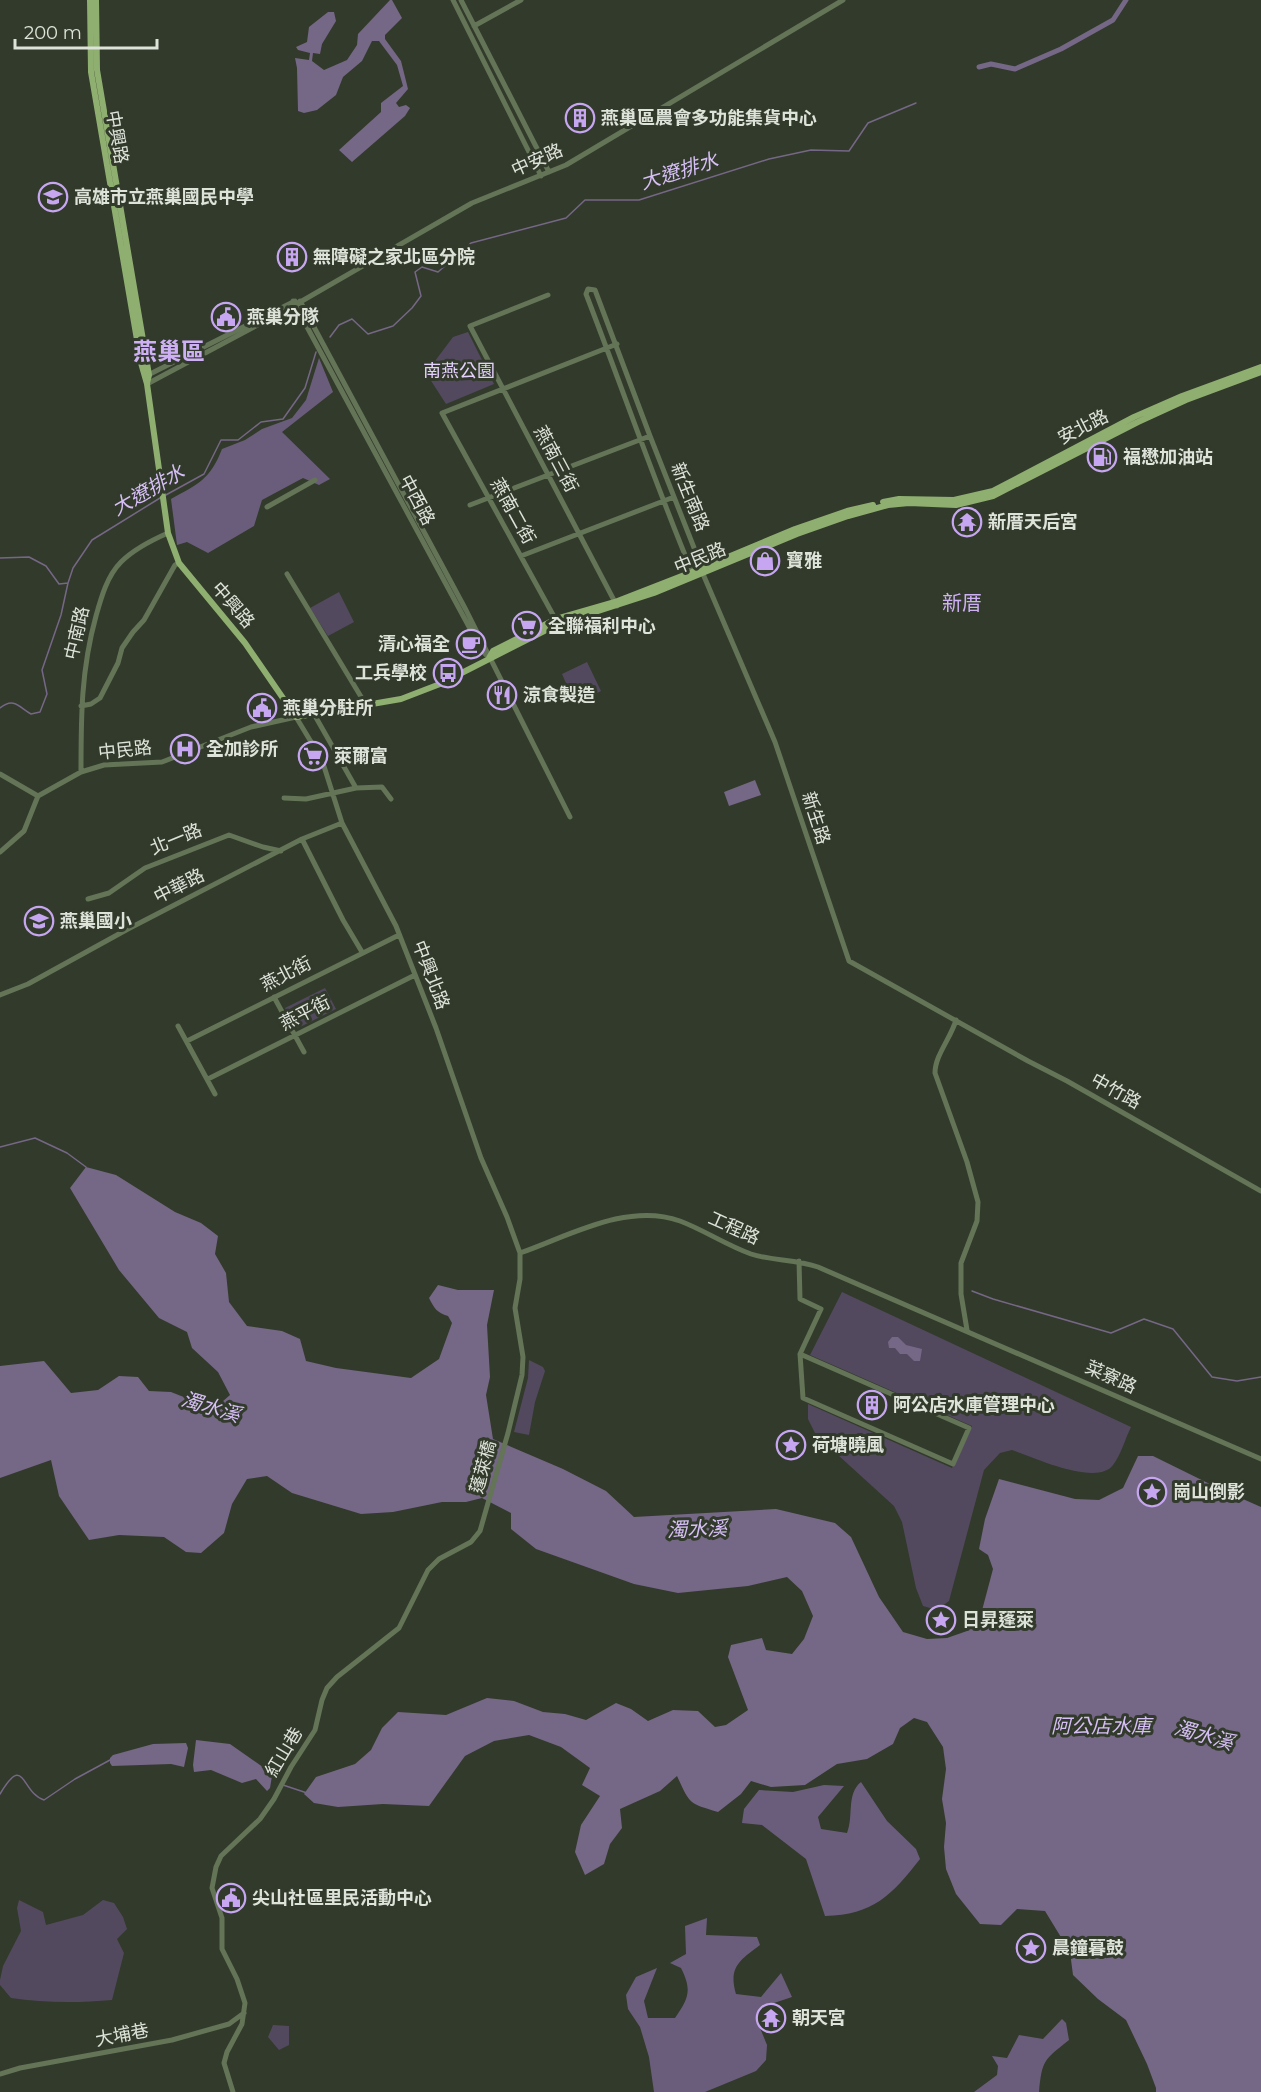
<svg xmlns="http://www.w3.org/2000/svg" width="1261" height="2092" viewBox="0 0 1261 2092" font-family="Montserrat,'Noto Sans TC',sans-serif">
<rect width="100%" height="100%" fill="#323a2b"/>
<!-- green -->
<path fill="#52495e" d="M468 332 494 384 446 404 426 373 453 337Z
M339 592 354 622 328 636 310 608Z
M587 662 601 691 575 704 562 674Z
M325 988 336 1009 298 1028 295 1027 285 1008Z
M842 1292 1131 1427C1125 1439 1121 1455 1113 1465 1097 1487 1033 1457 1012 1450L1000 1453 984 1470 949 1601 937 1610 923 1606 916 1588 902 1522 894 1506 816 1435 808 1419V1404L952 1468 972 1426 810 1355Z
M529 1360 543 1367 545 1371 535 1402 529 1435 514 1432 528 1378Z
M19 1900 43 1912 46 1925 83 1915 103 1900 114 1903 123 1917 127 1929 117 1939 124 1953 112 2000C79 2003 43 2003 11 1998L0 1985V1980L3 1966 21 1931 17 1908Z
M273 2025 289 2026V2045L279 2050 268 2037Z"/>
<!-- forest -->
<path fill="#6a5d7b" d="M319 358 333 392 282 432 330 479 319 485 303 478 262 500 254 526 208 553 187 542 177 545 171 499C198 484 210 480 222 449L245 440 262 429 292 418 306 400Z
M861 1782 887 1821 916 1849 920 1859C892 1895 873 1915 825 1916L806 1859 762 1825 742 1823 744 1809 759 1790 793 1792 824 1785 844 1786 818 1817 821 1829 847 1833C854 1816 846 1794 861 1782Z
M707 1918 706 1935 757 1937 760 1945C740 1960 728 1967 736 1994L761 1997 781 1973 792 1997 762 2007 758 2023 767 2045 766 2060 756 2071 705 2092H654L649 2057 640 2027 628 2009 626 1995 636 1977 657 1968 644 2001 648 2018H675C689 1998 692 1990 681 1968L670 1963 686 1954 685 1926Z
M1062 2019 1066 2023 1069 2040C1044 2060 1042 2060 1039 2092H974L997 2075 998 2066 992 2056 1007 2058 1019 2035 1043 2039Z"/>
<!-- water -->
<path fill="#756786" d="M390 0H392L402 18 385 35V39L401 61 408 89 396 103 399 107 406 105 410 108 405 116 352 162 339 150 381 112V103L403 86 397 65 379 41H372L362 61 343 77 336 95 317 110 304 113 298 111 297 68 295 58 309 60 310 53 298 50 296 47 307 42 309 27 328 12H334L336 21 322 44 320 54 313 53 312 61 324 70 347 60 357 45 358 34Z
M755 780 761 795 729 806 724 792Z
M86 1167 116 1175 175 1212 201 1223 218 1236 215 1254 226 1273 229 1302 247 1326 282 1331 300 1339 306 1361 336 1368 411 1378 439 1359 452 1323 448 1316C437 1313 434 1308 429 1298L438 1285 458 1290H494L487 1325 490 1377 486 1395 493 1439 563 1469 606 1491 634 1517 776 1509 835 1523 851 1537 879 1597 903 1632 927 1639 947 1638 967 1631 980 1618 993 1569 988 1555 979 1549 985 1519 999 1479 1075 1499 1099 1500 1123 1488 1138 1456H1153L1218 1488 1261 1507V2092H1156V2088L1147 2064 1126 2020 1098 1999 1073 1975 1070 1952 1045 1911 1017 1909 1001 1925 980 1924 956 1894 946 1869 944 1847 946 1823 942 1799 946 1769 943 1747 927 1722 914 1718 900 1728 893 1744 867 1759 837 1764 805 1785 771 1787 751 1781 741 1794 718 1812C688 1803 690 1804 677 1776L660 1791 620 1809 622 1828 610 1844 604 1864 585 1875 575 1852 581 1825 600 1796 582 1785 590 1768 561 1747 529 1735 494 1741 465 1756 429 1806 383 1804 338 1807 314 1803 304 1794 316 1777 355 1764 371 1750 382 1728 398 1712 446 1715 487 1698 514 1701 543 1712 565 1714 586 1720 616 1703 631 1709 648 1721 673 1710 698 1711 715 1727 726 1725 748 1710 728 1657 731 1645 762 1638 766 1650 792 1654 804 1639 813 1616 802 1591 787 1577 748 1586 678 1593 634 1584 536 1549 511 1529V1513L482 1498 466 1502H442L393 1512 361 1514 292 1493 267 1476 247 1479 232 1504 224 1533 201 1553 186 1552 164 1537 119 1535 89 1540 59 1496 51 1460 0 1478V1366L44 1361 71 1393 98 1390 119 1376 138 1377 149 1391 171 1392 214 1409 230 1395 218 1372 192 1348 187 1332 159 1318 119 1270 70 1188Z
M892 1337H898L906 1345 922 1349 920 1361H914L907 1354H900L895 1348H889L888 1342Z
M196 1740 230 1744 267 1770 272 1776 270 1788 267 1791 256 1779 242 1783 211 1770 194 1772 193 1765Z
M186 1743 188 1748 184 1767 171 1764 112 1766 110 1763V1758L113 1755 153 1744Z"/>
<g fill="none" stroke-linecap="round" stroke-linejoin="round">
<!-- stream -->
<path stroke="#756786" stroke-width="1.5" d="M330 337 339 325 352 319 368 334 393 326 412 308 421 296 415 272 422 267 438 272 471 243 566 218 585 200H639L769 159 811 150 849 151 868 123 916 103
M164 496 204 474 221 440H238L261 422 283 419 305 388 316 352
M0 558 29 557 46 566 59 584 68 583 73 568 92 540 160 498
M0 708C14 697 19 707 31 714L40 712 47 694 42 670 61 615 68 583
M0 1147 35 1138 67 1153 86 1167
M972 1291 993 1299 1111 1333 1144 1319 1173 1329 1212 1377 1237 1381 1261 1377
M283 1785 307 1793
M0 1794C25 1752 21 1793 44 1800L75 1779 110 1760"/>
<!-- canal -->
<path stroke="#756786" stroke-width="5" d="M979 67 991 64 1015 69 1061 49 1113 20 1126 0"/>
<!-- minor -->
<path stroke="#647456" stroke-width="5" d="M453 0 541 176
M461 0 549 172
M474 26 521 0
M548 295 470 326 617 606
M293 301 481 649 486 655
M300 301 466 610 570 817
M146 376 295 301
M147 384 295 305 472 203 566 165 843 0
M470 505 650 436
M267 507 315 480
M521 556 674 497
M695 573 692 572C654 481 622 387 586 294L588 289 595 290 650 436 702 568 703 574 775 742 849 961 1028 1061 1067 1081 1261 1191
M287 574 366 705
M557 622 442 413 617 344
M81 706 91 704 100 698 118 663 122 648 133 632 144 620 175 565 179 563
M314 714 356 788
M81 772C81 717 81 670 96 616 101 598 107 576 121 562 134 549 152 540 168 533
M0 774 38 796
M284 798 306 799 356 788 382 787 391 799
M302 839 343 920 362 952
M0 852 24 831 38 796 81 772 104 765 162 762 251 727 296 717 322 760 342 823 396 926 436 1028 481 1158 507 1217 520 1253V1279L515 1308 523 1357 522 1375 508 1433 480 1531 471 1542 439 1559 428 1570 399 1628 337 1677 327 1688 322 1700 315 1730 291 1767 274 1799 260 1819 221 1856 216 1867 212 1888 222 1918V1949L237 1979 245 2003 242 2024 227 2052 224 2063 233 2092
M88 899 109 893 145 868 229 835 263 847 281 851
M0 995 28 984 128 929 302 839 342 823
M274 997 304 1052
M956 1020C951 1038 935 1055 935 1073L967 1162 978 1202 977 1221 961 1263V1294L967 1330
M178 1026 215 1094
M187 1041 399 935
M208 1079 415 975
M520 1253C569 1236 627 1202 680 1221 704 1230 726 1245 751 1254 772 1261 796 1259 818 1267L1261 1459
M799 1261 800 1299 821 1309 800 1354 803 1398 953 1464 969 1428 800 1354
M0 2074 20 2068 172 2040 229 2024 244 2013"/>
<!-- major -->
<path stroke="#8faf70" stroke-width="6" d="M90 0 91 72 141 363 147 384 168 533 179 563 245 643 296 717 401 699 440 684 558 624 654 593 797 534 848 516 888 505 909 503 956 505 993 496 1138 422 1186 400 1261 372
M96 0 97 70 149 375 147 383
M883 502 899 499 954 500 993 491 1134 417 1182 396 1261 367
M489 658 493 651 556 619 615 602 692 572 795 529 847 511 873 505"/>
</g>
<!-- icons -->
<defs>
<g id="building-ring" transform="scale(1.5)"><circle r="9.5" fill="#323a2b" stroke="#c6a6f0" stroke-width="1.5"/><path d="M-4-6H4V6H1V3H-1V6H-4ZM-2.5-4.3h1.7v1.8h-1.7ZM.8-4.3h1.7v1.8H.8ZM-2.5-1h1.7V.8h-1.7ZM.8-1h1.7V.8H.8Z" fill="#c6a6f0"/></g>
<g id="school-ring" transform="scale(1.5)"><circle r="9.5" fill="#323a2b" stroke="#c6a6f0" stroke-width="1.5"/><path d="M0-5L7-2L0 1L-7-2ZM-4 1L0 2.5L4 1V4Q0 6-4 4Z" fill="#c6a6f0"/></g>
<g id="civic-ring" transform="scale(1.5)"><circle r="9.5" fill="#323a2b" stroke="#c6a6f0" stroke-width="1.5"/><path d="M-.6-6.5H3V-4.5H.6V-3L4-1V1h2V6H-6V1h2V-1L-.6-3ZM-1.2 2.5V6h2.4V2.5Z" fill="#c6a6f0"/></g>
<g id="fuel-ring" transform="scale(1.5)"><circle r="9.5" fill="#323a2b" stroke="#c6a6f0" stroke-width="1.5"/><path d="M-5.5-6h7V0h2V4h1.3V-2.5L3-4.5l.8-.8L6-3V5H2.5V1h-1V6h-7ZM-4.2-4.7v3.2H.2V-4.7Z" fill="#c6a6f0"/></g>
<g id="temple-ring" transform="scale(1.5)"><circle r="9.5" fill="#323a2b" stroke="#c6a6f0" stroke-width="1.5"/><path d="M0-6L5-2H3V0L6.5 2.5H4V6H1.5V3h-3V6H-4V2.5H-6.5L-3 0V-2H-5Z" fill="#c6a6f0"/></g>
<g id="shop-ring" transform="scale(1.5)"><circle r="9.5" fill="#323a2b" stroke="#c6a6f0" stroke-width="1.5"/><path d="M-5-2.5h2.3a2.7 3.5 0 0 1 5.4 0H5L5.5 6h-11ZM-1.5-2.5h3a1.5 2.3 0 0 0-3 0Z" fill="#c6a6f0"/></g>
<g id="supermarket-ring" transform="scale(1.5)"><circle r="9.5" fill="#323a2b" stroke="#c6a6f0" stroke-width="1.5"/><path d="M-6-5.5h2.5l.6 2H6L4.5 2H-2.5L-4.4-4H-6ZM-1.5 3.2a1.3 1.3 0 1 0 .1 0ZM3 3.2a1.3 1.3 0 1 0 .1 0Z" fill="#c6a6f0"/></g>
<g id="cafe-ring" transform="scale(1.5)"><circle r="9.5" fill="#323a2b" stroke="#c6a6f0" stroke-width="1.5"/><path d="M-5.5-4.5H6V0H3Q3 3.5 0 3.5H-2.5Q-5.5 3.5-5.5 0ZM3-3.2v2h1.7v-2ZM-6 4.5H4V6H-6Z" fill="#c6a6f0"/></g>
<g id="bus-ring" transform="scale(1.5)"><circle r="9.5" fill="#323a2b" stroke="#c6a6f0" stroke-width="1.5"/><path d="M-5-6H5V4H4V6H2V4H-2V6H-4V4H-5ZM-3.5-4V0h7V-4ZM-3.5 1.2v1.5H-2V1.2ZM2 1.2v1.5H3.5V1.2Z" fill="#c6a6f0"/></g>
<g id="restaurant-ring" transform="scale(1.5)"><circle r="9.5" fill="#323a2b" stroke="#c6a6f0" stroke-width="1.5"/><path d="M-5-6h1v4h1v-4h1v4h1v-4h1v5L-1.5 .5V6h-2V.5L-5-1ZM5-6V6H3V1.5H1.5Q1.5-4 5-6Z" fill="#c6a6f0"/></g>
<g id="hospital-ring" transform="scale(1.5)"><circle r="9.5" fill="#323a2b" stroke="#c6a6f0" stroke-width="1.5"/><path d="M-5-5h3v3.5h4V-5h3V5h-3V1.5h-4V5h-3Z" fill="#c6a6f0"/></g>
<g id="sight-ring" transform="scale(1.5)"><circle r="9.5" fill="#323a2b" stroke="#c6a6f0" stroke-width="1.5"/><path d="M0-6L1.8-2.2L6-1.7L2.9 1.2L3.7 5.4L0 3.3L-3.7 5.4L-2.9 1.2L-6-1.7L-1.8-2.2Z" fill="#c6a6f0"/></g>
</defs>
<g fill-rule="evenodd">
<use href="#building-ring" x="580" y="118"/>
<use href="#school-ring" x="53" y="197"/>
<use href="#building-ring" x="292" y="257"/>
<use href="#civic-ring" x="226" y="317"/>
<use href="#fuel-ring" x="1102" y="457"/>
<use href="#temple-ring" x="967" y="522"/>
<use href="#shop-ring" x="765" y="561"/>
<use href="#supermarket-ring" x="527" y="626"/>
<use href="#cafe-ring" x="471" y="644"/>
<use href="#bus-ring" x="448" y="673"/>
<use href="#restaurant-ring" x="502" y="695"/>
<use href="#civic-ring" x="262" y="708"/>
<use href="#hospital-ring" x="185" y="749"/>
<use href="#supermarket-ring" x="313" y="756"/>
<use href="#school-ring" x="39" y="921"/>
<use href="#building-ring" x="872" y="1405"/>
<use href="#sight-ring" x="791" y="1445"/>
<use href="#sight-ring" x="1152" y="1492"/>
<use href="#sight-ring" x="941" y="1620"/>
<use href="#civic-ring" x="231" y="1898"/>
<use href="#sight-ring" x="1031" y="1948"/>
<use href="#temple-ring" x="771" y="2018"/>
</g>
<g text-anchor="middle" stroke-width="6" stroke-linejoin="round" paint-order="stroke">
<!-- poi labels -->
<g font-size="18" font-weight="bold" fill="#dee3da" stroke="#323a2b" text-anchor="start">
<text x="601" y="124">燕巢區農會多功能集貨中心</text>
<text x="74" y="203">高雄市立燕巢國民中學</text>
<text x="313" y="263">無障礙之家北區分院</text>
<text x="247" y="323">燕巢分隊</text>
<text x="1123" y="463">福懋加油站</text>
<text x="988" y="528">新厝天后宮</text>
<text x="786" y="567">寶雅</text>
<text x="548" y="632">全聯福利中心</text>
<text x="450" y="650" text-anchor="end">清心福全</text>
<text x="427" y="679" text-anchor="end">工兵學校</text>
<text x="523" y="701">涼食製造</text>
<text x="283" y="714">燕巢分駐所</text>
<text x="206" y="755">全加診所</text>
<text x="334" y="762">萊爾富</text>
<text x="60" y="927">燕巢國小</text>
<text x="893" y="1411">阿公店水庫管理中心</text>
<text x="812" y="1451">荷塘曉風</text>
<text x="1173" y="1498">崗山倒影</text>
<text x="962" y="1626">日昇蓬萊</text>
<text x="252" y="1904">尖山社區里民活動中心</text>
<text x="1052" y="1954">晨鐘暮鼓</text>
<text x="792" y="2024">朝天宮</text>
</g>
<!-- street labels -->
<g font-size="18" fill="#dee3da" stroke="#323a2b">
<text transform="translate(117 137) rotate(80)" y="6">中興路</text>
<text transform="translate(537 160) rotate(-24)" y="6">中安路</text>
<text transform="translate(1083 427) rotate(-27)" y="6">安北路</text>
<text transform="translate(556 459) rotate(62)" y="6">燕南三街</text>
<text transform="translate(690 497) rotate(68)" y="6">新生南路</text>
<text transform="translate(417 500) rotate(62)" y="6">中西路</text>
<text transform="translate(513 511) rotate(61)" y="6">燕南二街</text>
<text transform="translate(700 558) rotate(-22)" y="6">中民路</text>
<text transform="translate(233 605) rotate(49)" y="6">中興路</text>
<text transform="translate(77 633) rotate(-77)" y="6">中南路</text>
<text transform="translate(125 750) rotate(-6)" y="6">中民路</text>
<text transform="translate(816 818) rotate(72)" y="6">新生路</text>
<text transform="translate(176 839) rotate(-22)" y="6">北一路</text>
<text transform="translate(179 886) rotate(-27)" y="6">中華路</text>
<text transform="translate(286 974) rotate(-27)" y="6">燕北街</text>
<text transform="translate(431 975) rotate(69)" y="6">中興北路</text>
<text transform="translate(305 1013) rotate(-27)" y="6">燕平街</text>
<text transform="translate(1116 1091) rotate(29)" y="6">中竹路</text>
<text transform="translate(734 1228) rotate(24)" y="6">工程路</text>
<text transform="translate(1111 1377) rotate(24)" y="6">菜寮路</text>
<text transform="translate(483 1467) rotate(-75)" y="6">蓬萊橋</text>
<text transform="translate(284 1752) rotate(-59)" y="6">紅山巷</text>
<text transform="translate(122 2035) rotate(-11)" y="6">大埔巷</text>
</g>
<!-- park labels -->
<g font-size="18" fill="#e4d1fe" stroke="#323a2b">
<text x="459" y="377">南燕公園</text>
</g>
<!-- water labels -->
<g font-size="20" font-style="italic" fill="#d6bff6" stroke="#323a2b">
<text transform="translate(679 171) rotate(-17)" y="7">大遼排水</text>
<text transform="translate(148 490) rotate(-30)" y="7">大遼排水</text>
<text transform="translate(211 1407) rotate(17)" y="7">濁水溪</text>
<text transform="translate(697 1529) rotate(-2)" y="7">濁水溪</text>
<text x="1101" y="1733">阿公店水庫</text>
<text transform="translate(1204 1735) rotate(16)" y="7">濁水溪</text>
</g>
<!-- neighbourhood labels -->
<g font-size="20" fill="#ceb1f5" stroke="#323a2b">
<text x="962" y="610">新厝</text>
</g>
<!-- district labels -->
<g font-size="24" font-weight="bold" fill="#ceb1f5" stroke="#323a2b">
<text x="169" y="360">燕巢區</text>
</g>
</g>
<!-- scale -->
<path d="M15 39v9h142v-9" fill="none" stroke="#dee3da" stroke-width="3"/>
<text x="24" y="39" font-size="18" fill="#dee3da" stroke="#323a2b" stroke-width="4.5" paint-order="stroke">200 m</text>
</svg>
